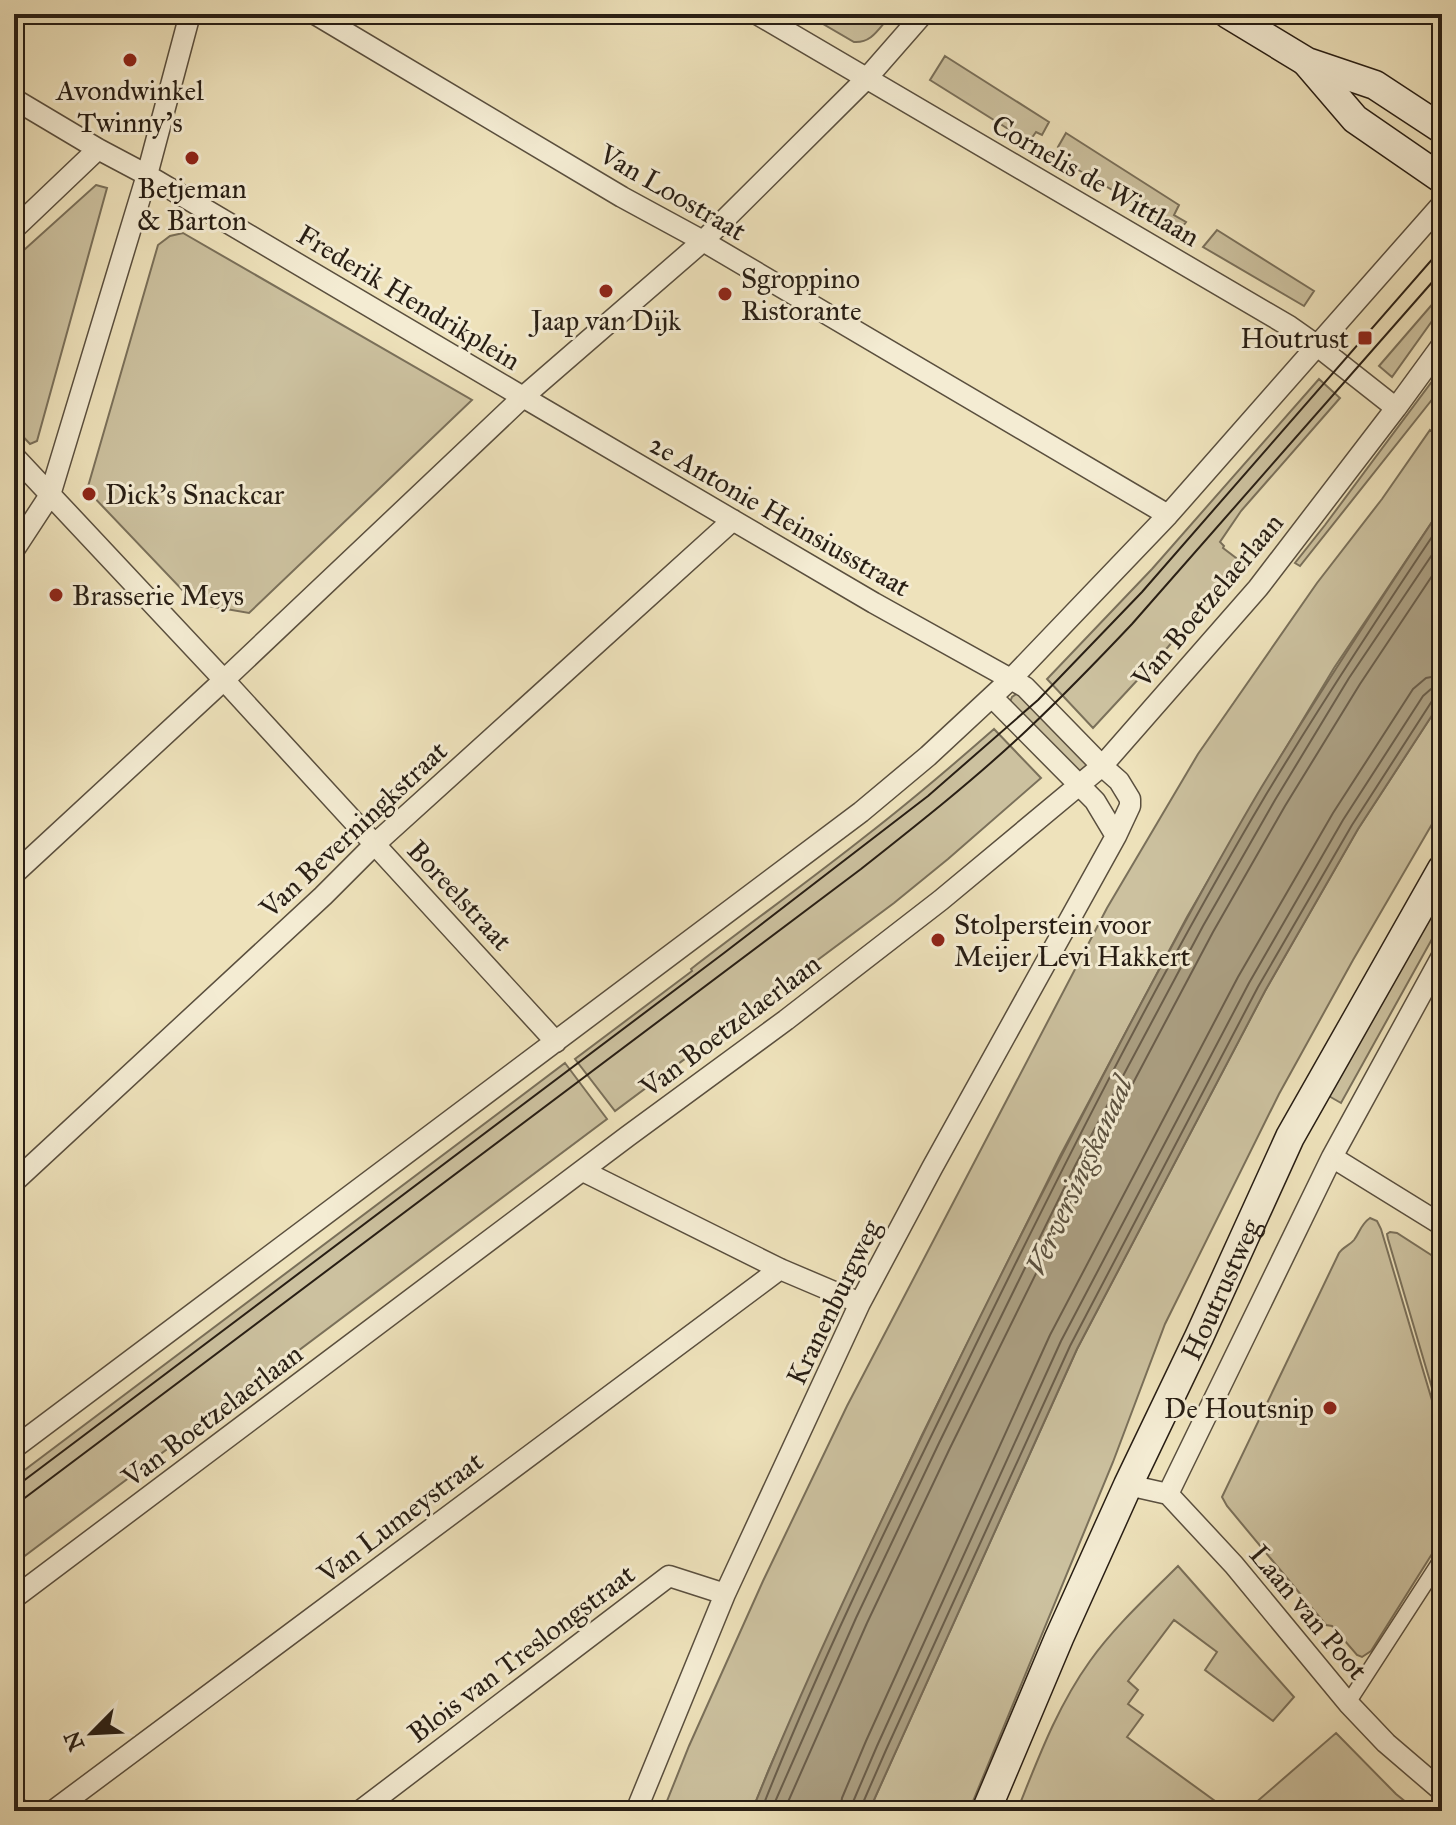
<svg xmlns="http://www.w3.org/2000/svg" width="1456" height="1825" viewBox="0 0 1456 1825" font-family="'IM FELL Great Primer',serif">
<rect width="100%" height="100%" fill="#eee2bb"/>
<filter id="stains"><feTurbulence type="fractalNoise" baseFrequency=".0025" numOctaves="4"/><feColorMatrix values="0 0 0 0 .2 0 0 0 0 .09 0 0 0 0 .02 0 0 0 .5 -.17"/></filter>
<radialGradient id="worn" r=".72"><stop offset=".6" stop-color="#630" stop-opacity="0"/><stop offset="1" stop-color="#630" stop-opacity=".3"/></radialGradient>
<!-- green -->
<path fill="#ccc19f" stroke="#7a705a" stroke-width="2" d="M806 14H873L885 22C876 33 869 43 854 42Z
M945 56 1049 122 1042 135 1036 132 1029 142 930 80Z
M1066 133 1179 205 1174 215 1186 222 1180 230 1058 158 1063 150 1058 147Z
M96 185 107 188 37 441 30 444 14 427V259Z
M1217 230 1314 291 1304 306 1203 247Z
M183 233 472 400 249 613 203 605 188 596 87 490 158 245 170 236Z
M1442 293V307L1392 377 1379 366Z
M1442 368V387L1300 566 1295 563 1325 525Z
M1319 379 1340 398 1241 511 1220 542 1224 546 1223 548 1240 561 1168 647 1093 728 1047 679 1152 569Z
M1430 430 1442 438V507L1334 668 1260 791 1187 917 1060 1156 922 1435 840 1610 769 1769 752 1811H663L689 1746 763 1581 847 1406 1107 908 1198 754 1317 583 1382 499Z
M1019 692 1089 763 1080 772 1010 702 1012 697Z
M1442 700V807L1353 960 1279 1094 1165 1324 1113 1462 969 1811H869L1077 1349 1265 991 1358 829Z
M994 729 1041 778 948 859 894 903 615 1111 575 1059 692 971 691 969C749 924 809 881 867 835 911 801 953 765 994 729Z
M1442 893V921L1341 1103 1327 1095Z
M565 1063 607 1119 14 1564V1478Z
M1370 1218 1377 1221 1381 1229 1442 1434V1538L1371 1651 1362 1657 1357 1655 1332 1626 1326 1625 1227 1506 1222 1497 1339 1253C1343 1247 1350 1245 1354 1240 1360 1232 1361 1224 1370 1218Z
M1390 1232 1397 1233 1442 1262V1422L1388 1239 1387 1234Z
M1178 1566 1294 1697 1273 1721 1205 1670 1217 1652 1174 1620 1128 1681 1138 1690 1128 1704 1143 1715 1127 1737 1215 1801 1200 1811H1017C1038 1759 1057 1707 1090 1661 1115 1626 1148 1596 1178 1566Z
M1336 1733 1396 1794 1417 1811H1246Z"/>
<!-- water -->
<path fill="#ab9f82" stroke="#776b56" stroke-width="2" d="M1442 507V700L1358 829 1265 991 1077 1349 869 1811H752C812 1662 883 1517 953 1372 1009 1257 1068 1142 1128 1028 1171 947 1214 867 1261 788 1319 693 1380 600 1442 507Z"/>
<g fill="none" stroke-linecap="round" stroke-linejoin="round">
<!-- shore -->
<path stroke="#6a5e4b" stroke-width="2" d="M761 1811C820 1661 892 1516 963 1371 1058 1175 1156 980 1267 793 1323 701 1382 611 1442 522
M771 1811 856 1618 939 1443 1076 1164 1203 926 1275 800 1349 678 1442 540
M784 1811 867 1623 950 1448 1087 1170 1213 932 1285 806 1360 684 1442 561
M840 1811 842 1798 866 1741 1050 1335 1238 977 1333 813 1413 689 1426 678 1442 675
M852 1811 853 1802 877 1746 1061 1341 1249 983 1343 820 1423 696 1431 689 1442 687
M862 1811V1805L886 1750 1070 1346 1258 987 1352 825 1432 701 1437 697H1442"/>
<!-- pedestrian casing -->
<g stroke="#5a4f3e" stroke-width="17">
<path id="pedestrian" d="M1348 1703 1442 1558"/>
</g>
<!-- minor casing -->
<g stroke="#5a4f3e" stroke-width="23">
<path id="minor" d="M315 14 622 197 703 241 1168 515
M757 14 1289 326 1316 345 1396 408
M14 99 98 149 147 175 523 397 224 680 14 456
M14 229 98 149
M14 550 50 495 147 175 190 14
M992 697 1095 801 1116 836
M14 874 224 680 556 1042
M1332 1157 1442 1225
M583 1171 780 1269 860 1303
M14 1182 323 896 375 844 733 520
M14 1448 861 812 928 756 1012 678 1168 515 1442 204
M1128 1485 1168 1494 1234 1565 1348 1703 1386 1743 1442 1791
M1168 1494 1332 1157 1442 956
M14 1598 628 1136 786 1020 941 900 1102 766 1258 588 1396 408 1442 345
M14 1803 19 1811
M53 1811 780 1269
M360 1811 669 1576 725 1594
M636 1811 725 1594 860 1303 932 1168 1116 836 1130 806V799L1119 781 1102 766 1025 687 874 603 523 397 703 241 867 78 923 14"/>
</g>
<!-- secondary casing -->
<g stroke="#281e14" stroke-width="31">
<g id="secondary">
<path d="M1228 14 1307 62 1375 85 1442 129"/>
<path d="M1307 63 1355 119 1442 179"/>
<path id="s1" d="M986 1811 1059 1638 1128 1485 1199 1337 1290 1137 1442 869"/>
</g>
</g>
<!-- pedestrian -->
<use href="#pedestrian" stroke="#f4ecd3" stroke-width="14"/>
<!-- minor -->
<use href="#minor" stroke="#f4ecd3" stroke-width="20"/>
<!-- secondary -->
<use href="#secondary" stroke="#f4ecd3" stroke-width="28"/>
<!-- tram -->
<path stroke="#281e14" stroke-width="2" d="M14 1488 724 953 928 796 1038 700 1142 592 1442 248
M14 1506 861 869C918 824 975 779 1027 730 1064 695 1098 660 1132 624L1442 271"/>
</g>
<!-- markers -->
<g fill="#8f2418" stroke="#f4ecd3" stroke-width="3">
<circle cx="130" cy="60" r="8"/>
<circle cx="192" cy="158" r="8"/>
<circle cx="606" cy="291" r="8"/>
<circle cx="725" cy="294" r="8"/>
<rect x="1357" y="330" width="16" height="16" rx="4"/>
<circle cx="89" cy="494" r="8"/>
<circle cx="56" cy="595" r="8"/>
<circle cx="938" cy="940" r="8"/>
<circle cx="1330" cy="1408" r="8"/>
</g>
<g text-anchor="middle" stroke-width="6" stroke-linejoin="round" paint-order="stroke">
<!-- poi labels -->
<g font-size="28" fill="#281e14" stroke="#f4ecd3" text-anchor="start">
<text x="130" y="100" text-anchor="middle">Avondwinkel<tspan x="130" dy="32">Twinny's</tspan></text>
<text x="192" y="198" text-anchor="middle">Betjeman<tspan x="192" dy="32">&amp; Barton</tspan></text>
<text x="741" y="288">Sgroppino<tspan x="741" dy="32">Ristorante</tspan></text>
<text x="606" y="330" text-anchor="middle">Jaap van Dijk</text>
<text x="1349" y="348" text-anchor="end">Houtrust</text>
<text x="105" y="504">Dick's Snackcar</text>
<text x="72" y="605">Brasserie Meys</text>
<text x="954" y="934">Stolperstein voor<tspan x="954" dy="32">Meijer Levi Hakkert</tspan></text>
<text x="1314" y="1418" text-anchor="end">De Houtsnip</text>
</g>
<!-- street labels -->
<g font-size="28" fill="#281e14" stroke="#f4ecd3">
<text transform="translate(1096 180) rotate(30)" y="10">Cornelis de Wittlaan</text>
<text transform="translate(673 192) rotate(30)" y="10">Van Loostraat</text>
<text transform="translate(409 297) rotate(31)" y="10">Frederik Hendrikplein</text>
<text transform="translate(780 515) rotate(30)" y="10">2e Antonie Heinsiusstraat</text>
<text transform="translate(1207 600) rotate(-50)" y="10">Van Boetzelaerlaan</text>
<text transform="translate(353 829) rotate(-43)" y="10">Van Beverningkstraat</text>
<text transform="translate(460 895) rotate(47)" y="10">Boreelstraat</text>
<text transform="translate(730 1025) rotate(-37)" y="10">Van Boetzelaerlaan</text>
<text dy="10" stroke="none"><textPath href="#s1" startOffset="572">Houtrustweg</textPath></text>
<text transform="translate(833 1302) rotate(-64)" y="10">Kranenburgweg</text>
<text transform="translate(212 1415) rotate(-37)" y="10">Van Boetzelaerlaan</text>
<text transform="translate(400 1517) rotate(-37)" y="10">Van Lumeystraat</text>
<text transform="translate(1309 1612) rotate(50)" y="10">Laan van Poot</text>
<text transform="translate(521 1653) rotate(-37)" y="10">Blois van Treslongstraat</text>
</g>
<!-- water labels -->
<g font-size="30" font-style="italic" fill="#5c5240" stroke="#f4ecd3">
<text transform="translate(1079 1176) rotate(-65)" y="10">Verversingskanaal</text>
</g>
</g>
<!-- margin -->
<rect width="1456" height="1825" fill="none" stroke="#eee2bb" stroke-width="48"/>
<rect x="16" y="16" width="1424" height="1793" fill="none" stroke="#281e14" stroke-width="4"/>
<rect x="24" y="24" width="1408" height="1777" fill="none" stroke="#281e14" stroke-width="2"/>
<!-- north arrow -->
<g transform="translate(92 1733) rotate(246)" stroke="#f4ecd3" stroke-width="6" paint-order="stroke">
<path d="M0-6L14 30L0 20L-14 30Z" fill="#281e14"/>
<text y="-12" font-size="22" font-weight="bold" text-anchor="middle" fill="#281e14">N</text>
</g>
<rect width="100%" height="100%" filter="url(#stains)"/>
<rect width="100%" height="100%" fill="url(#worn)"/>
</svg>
